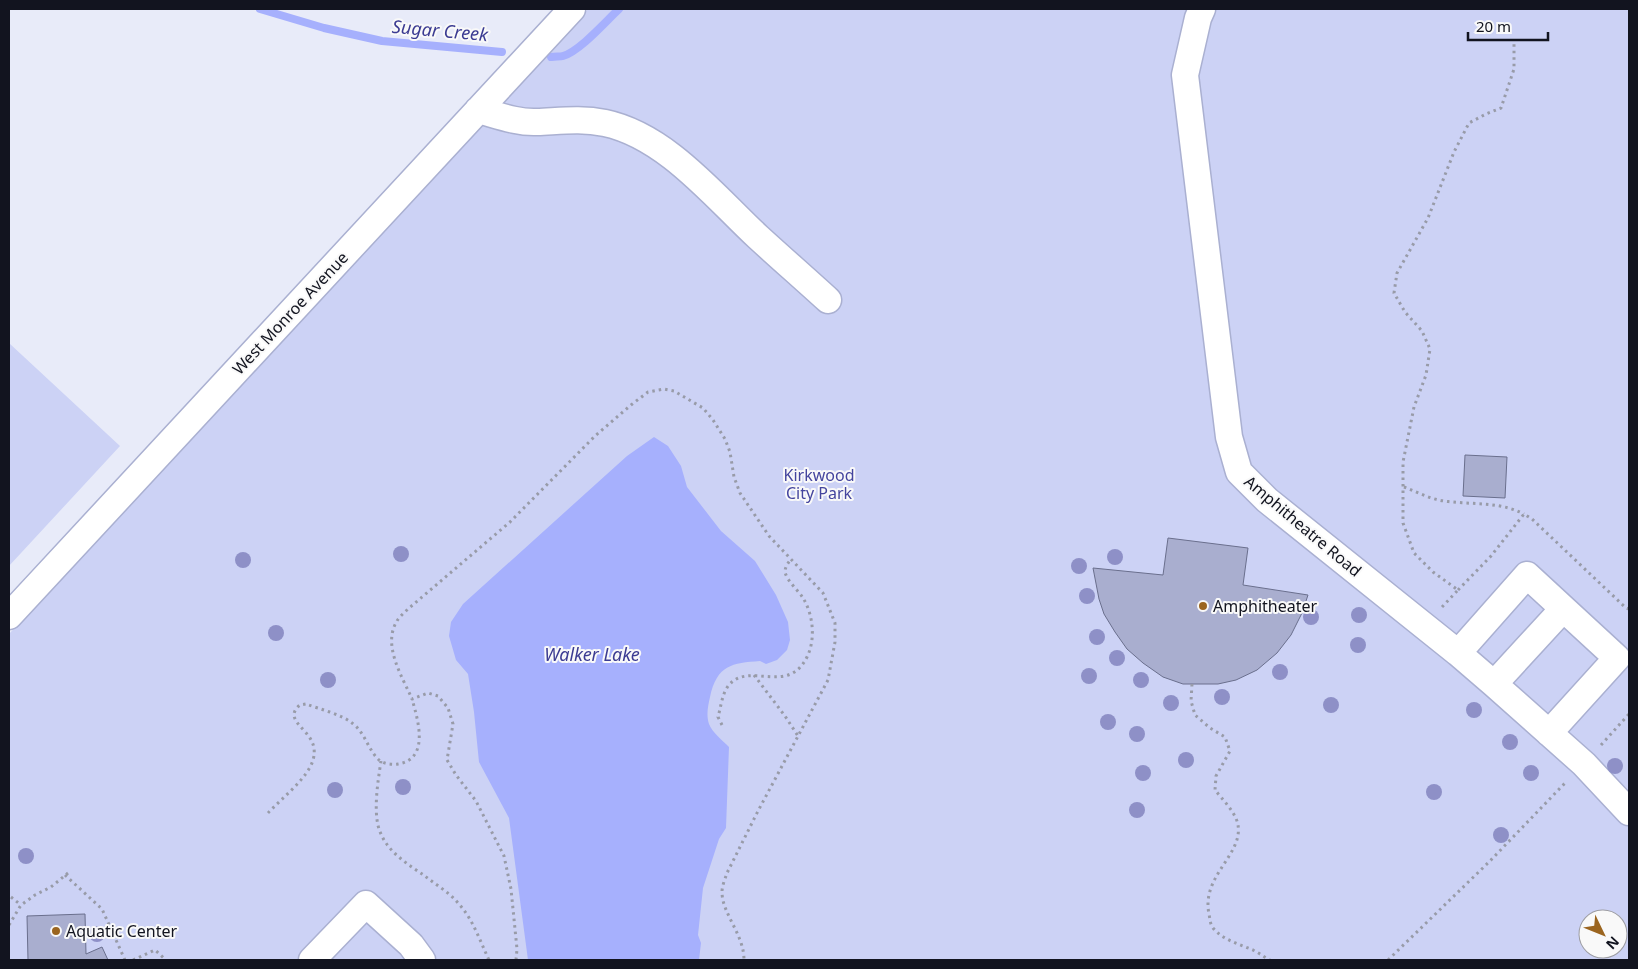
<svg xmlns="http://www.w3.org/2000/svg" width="1638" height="969" viewBox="0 0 1638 969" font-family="'Noto Sans',sans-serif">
<rect width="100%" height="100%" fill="#e8ebf9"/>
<!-- green -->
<path fill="#ccd2f5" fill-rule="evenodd" d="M588 9H1629V960H9V634L515 90ZM1588 919H1618V949H1588Z
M9 343 120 446 9 566Z"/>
<!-- water -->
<path fill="#a6b0fd" d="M654 437 668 446 681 466 687 487 721 531 755 561 776 595 788 622 790 640 787 650 777 660 766 664 760 661C732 663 717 665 710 697 708 706 706 715 709 724 712 732 723 741 729 747L726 828 719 839 703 888 698 935 701 943 699 960H528L509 818 479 762 474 712 468 674 456 660 449 636 451 622 463 604 627 456Z"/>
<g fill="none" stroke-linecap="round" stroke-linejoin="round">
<!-- stream -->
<path stroke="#a6b0fd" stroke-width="8" d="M260 9 324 28 382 41 502 52
M551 57C555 56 560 57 563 56 580 51 606 21 619 9"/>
</g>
<!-- building -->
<path fill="#a9aecf" stroke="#6a6f8d" d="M1465 455 1507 457 1505 498 1463 496Z
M1168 538 1248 548 1243 585 1308 595 1302 613 1291 635 1277 653 1257 670 1236 680 1218 684H1183L1163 677 1143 663 1127 649 1115 632 1104 614 1099 599 1093 568 1163 575Z
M85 914 86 954 102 947 108 960H28L27 916Z"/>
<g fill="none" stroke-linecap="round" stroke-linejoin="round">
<!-- minor casing -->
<g stroke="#aab0d1" stroke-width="29">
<path id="minor" d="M1202 9 1198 18 1185 75 1229 437 1239 472 1267 500 1458 653 1494 684 1584 764 1629 812
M478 110C497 115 517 123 537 122 561 121 581 118 605 123 666 136 714 196 758 237 781 258 805 279 828 300
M9 616 572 9
M1458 653 1527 575 1617 658 1549 733
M1494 684 1563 609
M312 960 366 904 411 945 422 960"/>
</g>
<!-- path -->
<path stroke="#989ba8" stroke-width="3" stroke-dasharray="2.5 4" stroke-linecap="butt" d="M1404 487C1417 492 1430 499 1444 501 1471 505 1499 501 1524 514
M1458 590 1491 556 1524 514 1532 519 1626 608 1629 609
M1442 607 1458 590 1433 572 1414 553 1403 523V462L1414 407 1426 375 1430 349 1422 331 1405 312 1394 293 1397 273 1428 218 1454 152 1469 123 1486 114 1501 108 1514 69V44
M754 675 785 716 798 736
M1192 684 1191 701 1195 715 1210 728 1225 737 1230 751 1216 776 1215 790C1223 800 1236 813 1238 825 1243 855 1201 876 1209 914 1210 919 1210 924 1213 928 1223 940 1239 944 1253 950 1259 953 1264 957 1270 960
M722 725 718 717C721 707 722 693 729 685 749 661 788 696 807 657 816 639 813 614 803 598 798 590 787 581 785 572 785 567 788 563 791 559
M1601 745 1629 714
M381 761C378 781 372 816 381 834 389 853 409 865 425 876 436 885 449 892 458 903 473 919 480 941 489 960
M268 813C281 799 308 778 313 760 320 736 295 728 294 715 294 711 297 707 300 705L306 704C319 709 341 714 352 723 365 732 368 750 379 760 384 764 392 765 398 764 430 759 418 720 412 699
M65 875 102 909 125 960
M11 897 21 905
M9 925 21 905 35 895 51 887 68 873
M133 960 155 950 166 960
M516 960 517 949 511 889 504 856 476 801 456 775 447 760 453 724 448 708 438 696 428 693 412 699C402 676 382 645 397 621 399 617 404 613 408 609L510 522 595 436 631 405 648 392 664 389 674 391 703 408 713 420 725 439 730 452 734 477 740 493 769 536 823 593 835 623V642L828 680 758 811 727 873C725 879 722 886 722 892 722 914 744 934 744 960
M1388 960 1490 861 1566 782"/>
<!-- minor -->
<use href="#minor" stroke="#fff" stroke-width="26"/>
</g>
<!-- trees -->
<g fill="#8e90c7">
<circle cx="401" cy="554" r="8"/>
<circle cx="1115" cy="557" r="8"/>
<circle cx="243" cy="560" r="8"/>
<circle cx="1079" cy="566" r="8"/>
<circle cx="1087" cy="596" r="8"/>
<circle cx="1359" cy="615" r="8"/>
<circle cx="1311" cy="617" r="8"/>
<circle cx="276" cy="633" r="8"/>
<circle cx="1097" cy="637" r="8"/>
<circle cx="1358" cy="645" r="8"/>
<circle cx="1117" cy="658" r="8"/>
<circle cx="1280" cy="672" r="8"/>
<circle cx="1089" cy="676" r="8"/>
<circle cx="328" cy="680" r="8"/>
<circle cx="1141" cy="680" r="8"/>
<circle cx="1222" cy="697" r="8"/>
<circle cx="1171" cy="703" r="8"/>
<circle cx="1331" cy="705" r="8"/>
<circle cx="1474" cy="710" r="8"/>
<circle cx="1108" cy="722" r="8"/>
<circle cx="1137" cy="734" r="8"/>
<circle cx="1510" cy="742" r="8"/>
<circle cx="1186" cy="760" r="8"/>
<circle cx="1615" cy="766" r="8"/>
<circle cx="1143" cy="773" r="8"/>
<circle cx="1531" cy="773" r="8"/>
<circle cx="403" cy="787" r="8"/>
<circle cx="335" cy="790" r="8"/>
<circle cx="1434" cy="792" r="8"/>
<circle cx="1137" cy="810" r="8"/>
<circle cx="1501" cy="835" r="8"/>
<circle cx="26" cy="856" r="8"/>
<circle cx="97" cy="934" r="8"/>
</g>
<!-- markers -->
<g fill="#9b651f" stroke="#f9f9f9" stroke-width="2">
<circle cx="1203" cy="606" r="5"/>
<circle cx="56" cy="931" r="5"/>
</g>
<g text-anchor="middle" stroke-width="4" stroke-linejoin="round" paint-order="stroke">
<!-- street labels -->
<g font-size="16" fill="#12141f" stroke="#f9f9f9">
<text transform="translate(290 313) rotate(-47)" y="6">West Monroe Avenue</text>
<text transform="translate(1303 526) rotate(40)" y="6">Amphitheatre Road</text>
</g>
<!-- park labels -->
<g font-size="16" fill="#44459e" stroke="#f9f9f9">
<text x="819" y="481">Kirkwood<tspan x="819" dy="18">City Park</tspan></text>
</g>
<!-- poi labels -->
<g font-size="16" fill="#12141f" stroke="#f9f9f9" text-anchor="start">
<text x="1213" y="612">Amphitheater</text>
<text x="66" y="937">Aquatic Center</text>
</g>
<!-- water labels -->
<g font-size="18" font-style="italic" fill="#3b3b92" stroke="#f9f9f9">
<text transform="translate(440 31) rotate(5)" y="6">Sugar Creek</text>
<text x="592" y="661">Walker Lake</text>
</g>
</g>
<!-- border -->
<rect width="1638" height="969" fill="none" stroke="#12141f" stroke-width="20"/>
<!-- north arrow -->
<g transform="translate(1603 934) rotate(133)"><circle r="24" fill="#f9f9f9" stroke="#9d9da2"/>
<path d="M0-4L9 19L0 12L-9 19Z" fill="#9b651f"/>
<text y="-8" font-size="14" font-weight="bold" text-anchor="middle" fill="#12141f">N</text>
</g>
<!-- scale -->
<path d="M1468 32v8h80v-8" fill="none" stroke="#12141f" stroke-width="2.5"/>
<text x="1476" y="32" font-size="15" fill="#12141f" stroke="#f9f9f9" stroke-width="4" paint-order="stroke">20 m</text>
</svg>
